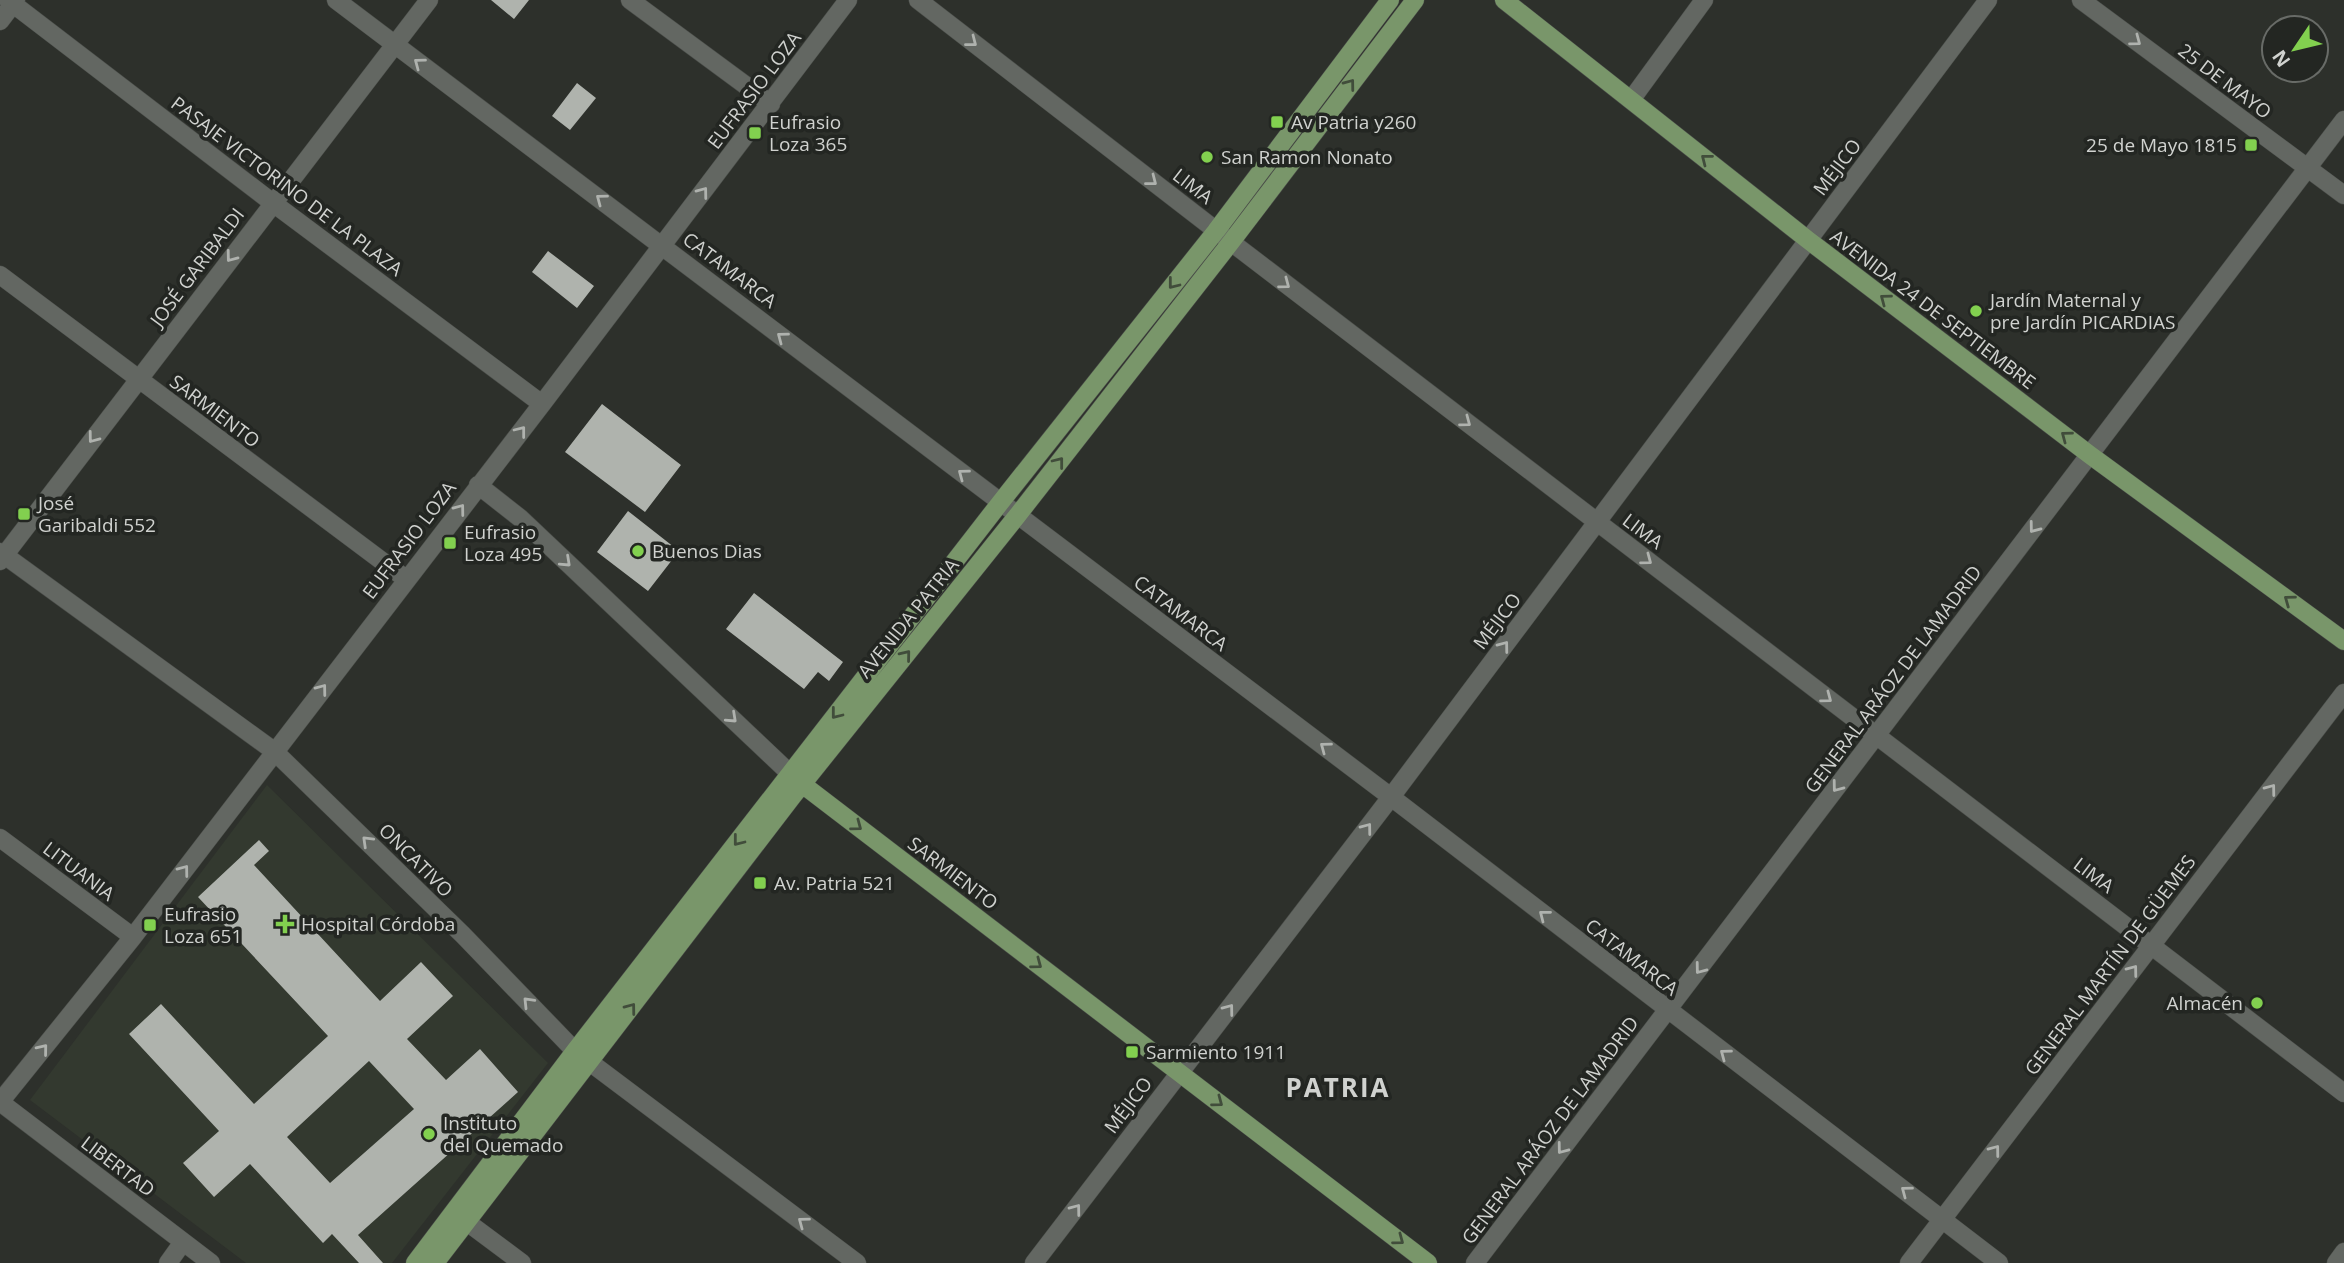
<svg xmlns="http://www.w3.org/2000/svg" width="2344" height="1263" viewBox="0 0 2344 1263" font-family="'Open Sans',sans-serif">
<rect width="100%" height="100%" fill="#2d302b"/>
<!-- built -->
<path fill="#33392f" d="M267 785 548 1063 392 1263H246L30 1100Z"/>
<!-- building -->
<path fill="#afb3ad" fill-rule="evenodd" d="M491 0H529L514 19Z
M577 83 596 98 570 130 552 116Z
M548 251 594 286 577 308 532 272Z
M602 404 681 465 645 512 565 452Z
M628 511 679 551 648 591 597 552Z
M754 593 843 662 829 681 818 672 804 689 726 629Z
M259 840 269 851 254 865 380 1001 421 962 453 996 407 1039 446 1080 480 1049 518 1092 358 1235 383 1263H359L332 1234 323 1243 250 1164 214 1197 183 1163 219 1131 129 1034 161 1004 254 1104 328 1036 198 897ZM369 1061 414 1109 330 1183 287 1137Z"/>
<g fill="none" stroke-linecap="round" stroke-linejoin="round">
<!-- minor casing -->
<g stroke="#494c48" stroke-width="19">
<path id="minor" d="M8 0 273 203 542 404
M336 0 1391 797 1999 1263
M630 0 771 104
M918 0 1231 242 2344 1093
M2081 0 2344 195
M0 21 16 0
M1631 100 1704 0
M0 275 406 579
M478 485 520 518 799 782
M0 552 274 751 463 935 575 1051 857 1263
M0 561 429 0
M0 838 133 937
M0 1102 133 937 542 404 848 0
M0 1102 211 1263
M467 1222 522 1263
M168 1263 183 1242
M1034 1263 1391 797 1988 0
M1475 1263 2344 120
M1909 1263 2344 693
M2336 1263 2344 1252"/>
</g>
<!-- major casing -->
<g stroke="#494c48" stroke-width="19">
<path id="major" d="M1504 0 1808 240 2090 455 2344 641
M802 784 1428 1263
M415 1263 575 1051 1000 503 1216 231 1390 0
M435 1263 792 797 1017 516 1231 242 1415 0"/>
</g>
<!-- minor -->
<use href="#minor" stroke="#636762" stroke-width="18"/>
<!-- major -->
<use href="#major" stroke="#79966a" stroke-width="18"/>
</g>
<!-- one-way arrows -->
<defs><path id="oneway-chevron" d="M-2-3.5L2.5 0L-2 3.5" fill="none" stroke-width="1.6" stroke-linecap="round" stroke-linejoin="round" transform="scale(1.75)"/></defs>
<g stroke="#afb2ae">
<use href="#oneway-chevron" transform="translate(2136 41) rotate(37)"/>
<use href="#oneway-chevron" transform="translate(972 42) rotate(38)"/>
<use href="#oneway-chevron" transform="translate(419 63) rotate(-143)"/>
<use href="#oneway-chevron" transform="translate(1152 181) rotate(38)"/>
<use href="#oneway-chevron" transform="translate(703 192) rotate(-53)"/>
<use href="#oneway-chevron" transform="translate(601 199) rotate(-143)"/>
<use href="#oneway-chevron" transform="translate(231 257) rotate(127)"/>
<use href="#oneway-chevron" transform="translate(1285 284) rotate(37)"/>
<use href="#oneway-chevron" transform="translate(782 337) rotate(-143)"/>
<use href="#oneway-chevron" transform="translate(1466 422) rotate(37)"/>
<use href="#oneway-chevron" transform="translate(521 431) rotate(-52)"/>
<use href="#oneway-chevron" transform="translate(93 438) rotate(127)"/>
<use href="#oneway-chevron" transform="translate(963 474) rotate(-143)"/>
<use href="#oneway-chevron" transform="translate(460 509) rotate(-53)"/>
<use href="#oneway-chevron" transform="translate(2034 528) rotate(127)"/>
<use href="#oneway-chevron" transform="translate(1647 560) rotate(37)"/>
<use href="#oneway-chevron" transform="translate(566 562) rotate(43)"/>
<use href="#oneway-chevron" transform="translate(1504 646) rotate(-53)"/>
<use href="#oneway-chevron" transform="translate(322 689) rotate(-53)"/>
<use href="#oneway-chevron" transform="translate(1827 698) rotate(37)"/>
<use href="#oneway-chevron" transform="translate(732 718) rotate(43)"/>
<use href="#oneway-chevron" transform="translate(1325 747) rotate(-143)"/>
<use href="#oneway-chevron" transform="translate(1837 787) rotate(127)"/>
<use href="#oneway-chevron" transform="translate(2271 789) rotate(-53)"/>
<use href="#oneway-chevron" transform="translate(1367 828) rotate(-53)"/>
<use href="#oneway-chevron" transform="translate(367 841) rotate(-136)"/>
<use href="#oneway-chevron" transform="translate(184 870) rotate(-53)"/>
<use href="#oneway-chevron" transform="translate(1544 915) rotate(-142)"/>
<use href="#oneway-chevron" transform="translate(1700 969) rotate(127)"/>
<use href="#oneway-chevron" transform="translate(2133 970) rotate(-53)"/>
<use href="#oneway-chevron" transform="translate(528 1002) rotate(-134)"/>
<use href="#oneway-chevron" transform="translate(1229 1009) rotate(-53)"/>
<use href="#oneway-chevron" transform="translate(43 1049) rotate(-51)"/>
<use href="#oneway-chevron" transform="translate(1725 1054) rotate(-143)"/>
<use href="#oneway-chevron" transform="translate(1562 1149) rotate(127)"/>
<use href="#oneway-chevron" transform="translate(1995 1150) rotate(-53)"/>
<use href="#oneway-chevron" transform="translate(1906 1191) rotate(-143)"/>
<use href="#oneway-chevron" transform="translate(1076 1209) rotate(-53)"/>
<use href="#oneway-chevron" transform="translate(803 1222) rotate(-143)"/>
</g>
<g stroke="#414d3b">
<use href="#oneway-chevron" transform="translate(1350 84) rotate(-53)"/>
<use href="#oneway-chevron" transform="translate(1706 159) rotate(-142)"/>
<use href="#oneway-chevron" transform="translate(1173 284) rotate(128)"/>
<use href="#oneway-chevron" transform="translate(1885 299) rotate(-143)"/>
<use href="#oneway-chevron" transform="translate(2066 436) rotate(-143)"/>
<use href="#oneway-chevron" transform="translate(1059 462) rotate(-52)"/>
<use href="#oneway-chevron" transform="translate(2289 600) rotate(-144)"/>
<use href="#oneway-chevron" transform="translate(906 655) rotate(-51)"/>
<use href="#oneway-chevron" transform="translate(836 714) rotate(128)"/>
<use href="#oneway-chevron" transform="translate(857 826) rotate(37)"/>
<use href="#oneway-chevron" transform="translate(738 841) rotate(128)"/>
<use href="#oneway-chevron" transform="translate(1037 964) rotate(37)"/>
<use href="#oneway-chevron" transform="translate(631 1008) rotate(-53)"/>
<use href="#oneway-chevron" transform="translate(1218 1102) rotate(37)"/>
<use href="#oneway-chevron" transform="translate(1399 1240) rotate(37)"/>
</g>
<!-- markers -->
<g fill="#82d04f" stroke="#232622" stroke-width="2.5">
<rect x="1270" y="115" width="14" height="14" rx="3.5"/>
<rect x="748" y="126" width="14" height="14" rx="3.5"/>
<rect x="2244" y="138" width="14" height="14" rx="3.5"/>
<circle cx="1207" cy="157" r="7"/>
<circle cx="1976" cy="311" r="7"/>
<rect x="17" y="507" width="14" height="14" rx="3.5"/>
<rect x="443" y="536" width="14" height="14" rx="3.5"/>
<circle cx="638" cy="551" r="7"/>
<rect x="753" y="876" width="14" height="14" rx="3.5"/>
<path d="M281.5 913.5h7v7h7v7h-7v7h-7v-7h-7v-7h7z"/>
<rect x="143" y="918" width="14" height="14" rx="3.5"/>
<circle cx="2257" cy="1003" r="7"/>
<rect x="1125" y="1045" width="14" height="14" rx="3.5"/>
<circle cx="429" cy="1134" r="7"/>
</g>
<g text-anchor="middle" stroke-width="7" stroke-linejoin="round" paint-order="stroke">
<!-- street labels -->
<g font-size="19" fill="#d0d2cf" stroke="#232622">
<text transform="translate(2225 81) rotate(37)" y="7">25 DE MAYO</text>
<text transform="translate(754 90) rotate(-53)" y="7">EUFRASIO LOZA</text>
<text transform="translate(1837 167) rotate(-53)" y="7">MÉJICO</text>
<text transform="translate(287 186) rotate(37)" y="7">PASAJE VICTORINO DE LA PLAZA</text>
<text transform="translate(1193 186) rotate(38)" y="7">LIMA</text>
<text transform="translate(197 267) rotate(-53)" y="7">JOSÉ GARIBALDI</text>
<text transform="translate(730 270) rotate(37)" y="7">CATAMARCA</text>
<text transform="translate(1933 309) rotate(37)" y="7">AVENIDA 24 DE SEPTIEMBRE</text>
<text transform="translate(215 411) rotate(37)" y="7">SARMIENTO</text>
<text transform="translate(1643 531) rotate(37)" y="7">LIMA</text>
<text transform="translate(409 540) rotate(-53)" y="7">EUFRASIO LOZA</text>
<text transform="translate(1181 613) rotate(37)" y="7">CATAMARCA</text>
<text transform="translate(908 618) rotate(-51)" y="7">AVENIDA PATRIA</text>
<text transform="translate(1497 621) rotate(-53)" y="7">MÉJICO</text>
<text transform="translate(1893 679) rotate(-53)" y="7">GENERAL ARÁOZ DE LAMADRID</text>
<text transform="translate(416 860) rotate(45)" y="7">ONCATIVO</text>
<text transform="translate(79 871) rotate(37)" y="7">LITUANIA</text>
<text transform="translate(953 873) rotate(37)" y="7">SARMIENTO</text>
<text transform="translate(2094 875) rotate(37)" y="7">LIMA</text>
<text transform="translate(1632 957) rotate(38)" y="7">CATAMARCA</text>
<text transform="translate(2110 965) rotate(-53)" y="7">GENERAL MARTÍN DE GÜEMES</text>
<text transform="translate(1128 1105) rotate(-53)" y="7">MÉJICO</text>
<text transform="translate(1550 1130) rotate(-53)" y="7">GENERAL ARÁOZ DE LAMADRID</text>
<text transform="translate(118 1166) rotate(37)" y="7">LIBERTAD</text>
</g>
<!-- poi labels -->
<g font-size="19" fill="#d0d2cf" stroke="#232622" text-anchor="start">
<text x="769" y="129">Eufrasio<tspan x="769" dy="22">Loza 365</tspan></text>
<text x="1291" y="129">Av Patria y260</text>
<text x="2237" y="152" text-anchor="end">25 de Mayo 1815</text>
<text x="1221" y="164">San Ramon Nonato</text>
<text x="1990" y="307">Jardín Maternal y<tspan x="1990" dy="22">pre Jardín PICARDIAS</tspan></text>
<text x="38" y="510">José<tspan x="38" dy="22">Garibaldi 552</tspan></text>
<text x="464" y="539">Eufrasio<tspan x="464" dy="22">Loza 495</tspan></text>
<text x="652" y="558">Buenos Dias</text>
<text x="774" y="890">Av. Patria 521</text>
<text x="164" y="921">Eufrasio<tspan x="164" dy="22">Loza 651</tspan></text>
<text x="301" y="931">Hospital Córdoba</text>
<text x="2243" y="1010" text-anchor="end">Almacén</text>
<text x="1146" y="1059">Sarmiento 1911</text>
<text x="443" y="1130">Instituto<tspan x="443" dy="22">del Quemado</tspan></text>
</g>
<!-- district labels -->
<g font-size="26" font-weight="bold" letter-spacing="2" fill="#d0d2cf" stroke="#232622">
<text x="1338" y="1097">PATRIA</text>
</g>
</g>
<!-- north arrow -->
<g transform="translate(2295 49) rotate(235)"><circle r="33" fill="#232622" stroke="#686b67" stroke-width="2"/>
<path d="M0-5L12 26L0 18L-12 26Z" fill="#82d04f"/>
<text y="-10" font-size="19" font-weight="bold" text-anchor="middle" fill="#d0d2cf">N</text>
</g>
</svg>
